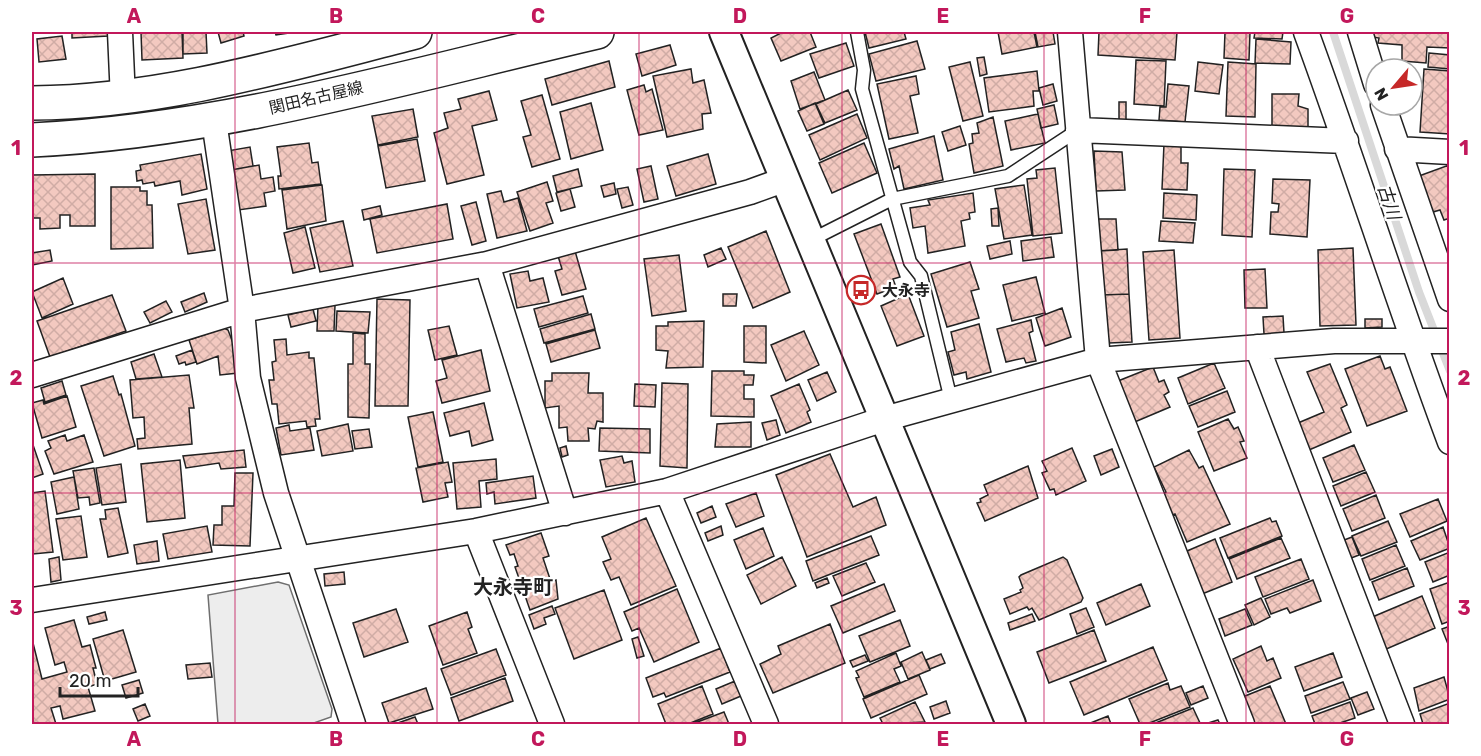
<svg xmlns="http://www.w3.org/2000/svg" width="1481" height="756" viewBox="0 0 1481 756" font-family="Rubik,'Noto Sans JP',sans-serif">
<defs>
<pattern id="building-cross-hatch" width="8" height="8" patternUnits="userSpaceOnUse" patternTransform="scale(1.5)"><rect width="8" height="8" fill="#f3c9c0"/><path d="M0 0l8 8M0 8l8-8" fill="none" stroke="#d0aca5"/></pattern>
</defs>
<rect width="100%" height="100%" fill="#fff"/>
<!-- parking -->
<path fill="#ededed" stroke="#6f6f6f" stroke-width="1.5" d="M278 582 289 585 332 709 331 717 311 724H218L208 595Z"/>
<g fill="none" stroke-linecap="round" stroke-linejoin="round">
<!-- stream -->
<path stroke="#d9d9d9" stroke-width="8" d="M1333 32 1419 292 1450 371"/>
</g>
<!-- building -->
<path fill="url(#building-cross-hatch)" stroke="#222" stroke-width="1.5" d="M72 32H108V36L72 38Z
M141 32H182L183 58 142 60Z
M183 32H206L207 53 183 54Z
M218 32H243L244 36 221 43Z
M275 32H296L276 35Z
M780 32H810L816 47 781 61 771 38 781 33Z
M865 32H904L906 39 869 48Z
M998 32H1034L1037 47 1002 54Z
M1035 32H1053L1055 44 1038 47Z
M1099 32H1177L1175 60 1098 55Z
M1225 32H1250L1249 60 1224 58Z
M1255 32H1283L1282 39 1254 38Z
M1367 32H1450V48L1427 47 1426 63 1402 61V45L1378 43 1379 38 1367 36Z
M62 36 66 59 39 62 37 39Z
M1256 39 1291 42 1290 64 1255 63Z
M917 41 925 69 876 81 869 54Z
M846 43 854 66 819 78 810 54Z
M670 45 676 65 642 76 636 54Z
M1429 53 1450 55V69L1428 67Z
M984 57 987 74 980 76 977 58Z
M1136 60 1166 61 1164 106 1134 104Z
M609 61 615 87 552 105 545 79Z
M970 62 983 116 963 121 949 67Z
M1198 62 1223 65 1219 94 1195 91Z
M1228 62 1256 64 1255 117 1226 116Z
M691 69 693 83 704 80 711 113 702 114 703 129 667 137 653 76Z
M1424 69 1450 71V134L1420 132Z
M1037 71 1039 91H1033L1034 106 989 112 984 78Z
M814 72 825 100 800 109 791 81Z
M916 76 919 94 910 96 918 133 889 139 877 84Z
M1053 84 1057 101 1043 105 1039 88Z
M1168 84 1189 86 1185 122 1159 120 1160 107H1166Z
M644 85 646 92 652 89 663 130 639 135 627 90Z
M848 90 857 110 825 123 816 104Z
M489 91 497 120 472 126 484 175 447 184 434 133 448 128 444 113 461 109 458 99Z
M1272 94H1299L1298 106 1308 109V128L1272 129Z
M542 95 560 159 532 167 523 137 531 135 521 101Z
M1119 102H1126V122L1119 121Z
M591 103 603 150 571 159 560 112Z
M815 103 824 124 807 131 798 111Z
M1054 105 1058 124 1041 128 1037 109Z
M413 109 418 137 378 145 372 116Z
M857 114 867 138 820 160 809 135Z
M1038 114 1045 143 1011 150 1005 121Z
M993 117 1003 166 974 173 969 144 973 143 972 134 979 133 977 123Z
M960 126 966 145 948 151 942 132Z
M934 136 943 180 904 189 899 166 894 169 889 149Z
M417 139 425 181 386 188 378 146Z
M309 143 312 163 318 162 321 184 279 189 278 176H281L277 147Z
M864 143 877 173 832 193 819 163Z
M1164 144 1181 145V163H1188L1187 190 1162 189Z
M250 147 253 166 231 170 227 151Z
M1094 151 1122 152 1125 190 1096 191Z
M201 154 207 189 182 195 180 181 155 186 154 182 143 184 142 180 137 181 136 171 141 170 140 165Z
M708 154 716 184 676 196 667 166Z
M259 165 261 179 273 177 275 191 264 193 266 206 238 210 231 170Z
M1449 165 1450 218 1444 220 1440 210 1433 212 1419 176Z
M651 166 658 199 644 202 637 169Z
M1055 168 1062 233 1033 236 1027 179 1037 178 1036 170Z
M578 169 582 186 557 192 553 176Z
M1224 169 1255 170 1252 237 1222 235Z
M95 174V226H70V215H60V228L40 229V218H32V175Z
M1273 179 1310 180 1307 237 1270 234 1271 212H1278L1279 204 1272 203Z
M547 182 553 201 546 203 553 223 530 231 517 192Z
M614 183 616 194 604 197 601 186Z
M322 185 326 221 287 229 282 190Z
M1024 185 1032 235 1004 239 995 189Z
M111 187H140V191H147V205H152L153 248 111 249Z
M628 187 633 205 622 208 617 189Z
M570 189 575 207 561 211 556 193Z
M501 191 504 202 518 198 527 231 497 238 487 194Z
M973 193 975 212 969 213 970 219 961 221 965 246 928 253 925 226 913 228 910 208 930 205 928 200Z
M1164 193 1197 195 1196 220 1163 218Z
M206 199 215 250 188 254 178 204Z
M476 202 486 241 472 245 461 206Z
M447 204 453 239 377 253 370 219Z
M380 206 382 215 364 220 362 210Z
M998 208 999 226H992L991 209Z
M1097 219H1116L1118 250 1098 251Z
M343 221 353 266 320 272 310 228Z
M1161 221 1195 223 1193 243 1159 241Z
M881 224 900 277 893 279 896 287 877 294 854 234Z
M305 227 315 268 293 273 284 233Z
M766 231 790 292 753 308 728 247Z
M1051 237 1054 257 1023 261 1021 241Z
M1010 241 1012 254 990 259 987 246Z
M721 248 726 259 708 267 704 255Z
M1353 248 1356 325 1320 326 1318 250Z
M1127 249 1129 294 1102 295 1098 251Z
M50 250 52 261 32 265V253Z
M1174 250 1180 338 1149 340 1143 252Z
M575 251 586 289 562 295 555 271 562 269 558 256Z
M679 255 686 311 652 316 644 259Z
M970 262 979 289 971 291 979 318 947 327 931 274Z
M1265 269 1267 308H1245L1244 270Z
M528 271 530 281 543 278 549 302 517 308 510 274Z
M1036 277 1045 313 1012 321 1003 285Z
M63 278 73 304 42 318 32 292Z
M204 293 207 302 185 312 181 302Z
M723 294H737L736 306H723Z
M908 294 924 336 897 346 881 306Z
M1129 294 1132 342 1109 343 1102 295Z
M112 295 126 331 50 357 37 321Z
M583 296 588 313 539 327 534 309Z
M377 299 410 300 408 406H375Z
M166 301 172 312 150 323 144 312Z
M318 305H335L334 331H317Z
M1062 308 1071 337 1045 346 1036 318Z
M313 309 316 321 291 327 288 315Z
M337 311 370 312 368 333 336 331Z
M591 314 595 329 544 343 540 329Z
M1283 316 1284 333 1264 334 1263 317Z
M1365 319H1382V327L1365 328Z
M1031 320 1033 331 1029 333 1036 361 1026 363 1024 358 1006 362 997 329Z
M704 321 703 367 666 368 668 351 656 350V326H668V322Z
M979 324 991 372 967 379 966 372 954 375 948 352 955 350 951 332Z
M449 326 457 355 435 360 428 330Z
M744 326H766V363L744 362Z
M224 328 228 330 235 348 238 373 220 375 218 356 197 364 189 340Z
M595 330 600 348 551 362 546 344Z
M804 331 819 365 786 381 771 345Z
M353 333 365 334V364H370L369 418 348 417V364H353Z
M286 339 287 355 309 352V358H314L320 419H315L316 426 307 427 306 421 279 424 277 404H272L269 380H274L272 362 276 361 274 340Z
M192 350 196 362 186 365 185 362 179 364 176 356Z
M481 350 490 391 442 403 436 381 447 378 442 360Z
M154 354 162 377 136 379 131 362Z
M1380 356 1385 369 1390 367 1407 411 1367 426 1345 369Z
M1214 363 1225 388 1188 404 1178 378Z
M1330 364 1347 405 1341 408 1351 432 1309 450 1298 423 1324 412 1307 372Z
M1153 367 1159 382 1164 380 1169 392 1164 395 1170 407 1130 424 1113 383Z
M712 371H744V375H754L753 385H744V399H754V417L711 416Z
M827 372 836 392 817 401 808 380Z
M552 373H589L588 393H603V422L597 421 595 429 588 428 589 441H568L567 427 559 428V406L545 408V381H552Z
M189 375 194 408H189L192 444 138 449 137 439 145 438 144 417 133 418 130 380Z
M113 376 119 395 121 394 135 446 104 456 81 386Z
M62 381 66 395 45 402 41 388Z
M662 383 688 384 687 468 660 466Z
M635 384 656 385 655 407 634 406Z
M799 384 810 410 807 412 811 422 786 433 771 396Z
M1227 391 1235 412 1198 427 1189 406Z
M67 396 76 427 42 438 32 403 43 400 44 404Z
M484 403 493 440 472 446 469 431 450 436 444 413Z
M433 412 443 462 418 467 408 417Z
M1228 419 1234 429 1238 427 1244 441 1240 442 1247 458 1214 471 1198 432Z
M776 420 780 435 767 440 762 423Z
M751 422V447H715L717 424Z
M348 424 353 451 322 456 317 431Z
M289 425 290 431 310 428 314 450 281 455 276 428Z
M600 428 650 429V453L599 451Z
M369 429 372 447 355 449 352 431Z
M65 435 67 441 84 435 93 462 54 474 45 451 51 448 48 441Z
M32 442 43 474 32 478Z
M1354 445 1365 470 1333 482 1323 458Z
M566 446 568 455 562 457 560 448Z
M1072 448 1086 481 1056 495 1054 489 1050 490 1042 473 1047 471 1042 461Z
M1112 449 1119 467 1101 475 1094 456Z
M244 450 246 467 221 469 219 463 186 468 183 456Z
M1189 450 1199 468 1203 466 1230 524 1187 542 1175 514 1168 517 1158 495 1166 492 1154 467Z
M830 454 853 507 876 497 886 525 807 557 776 475Z
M622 456 624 463 632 461 635 482 606 487 600 460Z
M496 459 497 479 479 481 481 507 457 509 453 463Z
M180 460 185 518 147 522 141 464Z
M448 462 452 482 445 483 448 497 423 502 416 468Z
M121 464 126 502 102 505 96 468Z
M1028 466 1038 498 985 521 977 503 981 502 980 499 988 495 984 485Z
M94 468 100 503 90 505 89 497 78 498 73 471Z
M1366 472 1375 492 1341 506 1333 486Z
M235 473H253L250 546 213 545 214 525H222V506H234Z
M533 476 536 498 495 504 494 492 487 494 486 483Z
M74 477 79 509 57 514 51 482Z
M45 491 53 552 33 554 32 493Z
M756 493 764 516 736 527 726 504Z
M1376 495 1385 518 1352 531 1343 509Z
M1438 499 1447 521 1410 537 1400 514Z
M712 506 716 517 701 523 697 513Z
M118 508 128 553 108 557 100 519H106L105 510Z
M81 516 87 557 63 560 56 519Z
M646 518 676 586 631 605 619 577 611 580 603 562 611 559 602 537Z
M1270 518 1272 522 1276 521 1282 536 1228 558 1220 538Z
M1388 521 1397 542 1361 556 1352 536Z
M207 526 212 552 168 559 163 534Z
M721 526 723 535 708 541 705 533Z
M1443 527 1450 548 1420 560 1411 541Z
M763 528 774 556 746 569 734 540Z
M541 533 549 556 543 558 551 582 556 580 558 599 530 610 515 567 518 566 514 554 510 555 506 545Z
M871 536 879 555 813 581 806 561Z
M1352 537 1359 555 1346 560 1339 542Z
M1281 538 1290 558 1237 579 1229 559Z
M1215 539 1232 582 1197 596 1180 554Z
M157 541 159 561 137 564 134 545Z
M1396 545 1405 566 1370 580 1362 559Z
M1450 552V575L1433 582 1425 562Z
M59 557 61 580 51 582 49 559Z
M782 557 796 586 761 604 747 575Z
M1063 557 1067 560 1083 598 1081 602 1039 620 1032 608 1029 610 1027 607 1010 614 1004 599 1021 592 1020 590 1023 588 1019 577 1021 575Z
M1301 559 1309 579 1263 597 1255 577Z
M866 563 875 582 842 596 833 576Z
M1407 568 1414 586 1379 600 1372 582Z
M344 572 345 584 325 586 324 574Z
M827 578 829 583 817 588 815 583Z
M1313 580 1321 601 1290 613 1287 608 1271 614 1265 599Z
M1450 582V621L1442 624 1430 589Z
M884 584 895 611 843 633 831 606Z
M1141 584 1150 606 1106 625 1097 603Z
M677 589 699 642 654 662 639 628 632 631 624 612Z
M604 590 622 640 574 659 555 608Z
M1422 596 1435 628 1384 650 1370 618Z
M1261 598 1270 617 1254 625 1245 605Z
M552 606 555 614 544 618 546 624 534 629 529 615Z
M1086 608 1094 627 1077 634 1070 614Z
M396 609 408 642 364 657 353 623Z
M1245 609 1252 625 1225 636 1219 619Z
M105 612 107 620 89 624 87 617Z
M467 612 472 627 468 629 477 653 443 665 429 626Z
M1032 614 1035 621 1010 630 1008 623Z
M74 620 82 647 90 645 96 668H93L97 684 88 687 95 711 63 719 60 706 51 708 56 724H32V639L42 679 67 672 64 662 55 665 45 628Z
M900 620 910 646 870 662 859 636Z
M830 624 845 663 773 693 760 664 781 654 778 646Z
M1450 626V649L1442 629Z
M123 630 136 672 105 681 93 639Z
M1094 630 1106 661 1049 683 1037 652Z
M638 637 644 656 637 658 632 639Z
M1261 646 1267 661 1273 658 1281 678 1248 692 1233 659Z
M1153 647 1167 680 1084 715 1070 682Z
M721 648 730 672 666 697 664 693 653 697 646 678Z
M496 649 506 675 451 695 441 669Z
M922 652 930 670 908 679 901 662Z
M896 653 901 666 894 669 900 682 864 697 856 678 859 677 856 671Z
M1333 653 1342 677 1304 691 1295 667Z
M941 654 945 663 930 669 926 660Z
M865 655 868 661 853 667 850 661Z
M210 663 212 677 188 679 186 665Z
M919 675 927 694 871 718 863 699Z
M1444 677 1450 699 1419 711 1414 688Z
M505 678 513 701 459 721 451 698Z
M139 680 143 693 126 698 122 685Z
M735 681 741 696 722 704 716 689Z
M1343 682 1350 699 1311 713 1305 696Z
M1168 683 1170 690 1181 686 1190 707 1147 724H1140L1129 699Z
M702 686 713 714 688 724H666L658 704Z
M1203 686 1208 698 1191 705 1186 693Z
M1270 686 1286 724H1251L1240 698Z
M426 688 433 709 389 723 382 703Z
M1367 692 1374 709 1358 715 1351 698Z
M946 701 950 713 934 719 930 707Z
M915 702 925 722 883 724 880 718Z
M1350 702 1355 718 1337 724H1315L1312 716Z
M1450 703V724H1423L1420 714Z
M145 704 150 716 138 721 133 709Z
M1193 708 1200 723 1196 724H1153Z
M724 712 729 724H692Z
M1108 716 1111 724H1088Z
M415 717 418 724H395Z
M1218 720 1220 724H1205Z"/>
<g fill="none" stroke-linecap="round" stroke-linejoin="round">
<!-- service casing -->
<g stroke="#222" stroke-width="15">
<path id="service" d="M857 32 864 70 862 89 910 262 921 276 951 400
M811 240 892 199 1008 176 1078 130"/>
</g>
<!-- minor casing -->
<g stroke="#222" stroke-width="27">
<path id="minor" d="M120 32 123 99
M1070 32 1098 360 1242 724
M1306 32C1356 168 1399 306 1450 442
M1360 32 1376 84
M1383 105 1450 299
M214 121 242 310 248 378 276 493 353 724
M1078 130 1346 141
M1397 149 1450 152
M487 264 565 513
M1257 347 1402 724
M32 375 242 310 487 264 750 192 786 179
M667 491 766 724
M476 531 552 724
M32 600 476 531 667 491 884 419 1098 360 1334 341H1450"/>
</g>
<!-- tertiary casing -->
<g stroke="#222" stroke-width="32">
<path id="tertiary" d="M724 32 1011 724"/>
</g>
<!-- primary casing -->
<g stroke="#222" stroke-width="36">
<path id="primary" d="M32 103C163 102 289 64 415 32
M32 140C224 131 411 75 597 32"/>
</g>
<!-- service -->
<use href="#service" stroke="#fff" stroke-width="12"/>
<!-- minor -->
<use href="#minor" stroke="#fff" stroke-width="24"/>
<!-- tertiary -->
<use href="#tertiary" stroke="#fff" stroke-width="28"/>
<!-- primary -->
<use href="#primary" stroke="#fff" stroke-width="33"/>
</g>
<!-- grid -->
<path fill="none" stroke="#c2185b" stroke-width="1.5" stroke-opacity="0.55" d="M235 32V724M437 32V724M639 32V724M842 32V724M1044 32V724M1246 32V724M32 263H1450M32 493H1450"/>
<!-- icons -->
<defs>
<g id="bus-ring" transform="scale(1.5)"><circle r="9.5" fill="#fff" stroke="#c62828" stroke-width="1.5"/><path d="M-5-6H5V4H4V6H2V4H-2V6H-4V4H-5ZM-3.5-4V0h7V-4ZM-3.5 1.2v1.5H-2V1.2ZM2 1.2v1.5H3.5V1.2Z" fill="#c62828"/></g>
</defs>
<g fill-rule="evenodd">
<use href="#bus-ring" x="861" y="290"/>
</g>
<g text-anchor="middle" stroke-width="4.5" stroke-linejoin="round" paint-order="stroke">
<!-- street labels -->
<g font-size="16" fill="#222" stroke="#fff">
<text transform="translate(316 97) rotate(-13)" y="6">関田名古屋線</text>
</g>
<!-- poi labels -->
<g font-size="16" font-weight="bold" fill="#222" stroke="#fff" text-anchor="start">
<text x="882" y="296">大永寺</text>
</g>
<!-- water labels -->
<g font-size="18" font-style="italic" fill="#222" stroke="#fff">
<text transform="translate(1389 202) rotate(72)" y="6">古川</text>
</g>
<!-- quarter labels -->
<g font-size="20" font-weight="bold" fill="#222" stroke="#fff">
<text x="513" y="594">大永寺町</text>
</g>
</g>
<!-- border -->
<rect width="1481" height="756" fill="none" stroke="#ffffff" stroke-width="66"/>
<!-- north arrow -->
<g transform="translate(1394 87) rotate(241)"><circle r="28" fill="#ffffff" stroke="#a7a7a7" stroke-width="1.5"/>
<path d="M0-4.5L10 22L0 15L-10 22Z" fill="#c62828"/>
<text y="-9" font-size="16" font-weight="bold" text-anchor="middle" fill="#222222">N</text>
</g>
<!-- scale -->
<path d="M60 687v9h78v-9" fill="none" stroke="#222222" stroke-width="3"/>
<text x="69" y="687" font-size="18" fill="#222222" stroke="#ffffff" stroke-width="4.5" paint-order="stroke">20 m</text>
<rect x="33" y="33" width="1415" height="690" fill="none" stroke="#c2185b" stroke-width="2"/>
<g font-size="20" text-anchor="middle" font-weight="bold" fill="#c2185b">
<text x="134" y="23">A</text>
<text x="336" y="23">B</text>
<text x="538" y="23">C</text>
<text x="740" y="23">D</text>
<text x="943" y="23">E</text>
<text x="1145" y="23">F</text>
<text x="1347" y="23">G</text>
<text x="16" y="155">1</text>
<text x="1464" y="155">1</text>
<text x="16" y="385">2</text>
<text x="1464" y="385">2</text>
<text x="16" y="615">3</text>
<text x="1464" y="615">3</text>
<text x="134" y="746">A</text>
<text x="336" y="746">B</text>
<text x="538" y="746">C</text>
<text x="740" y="746">D</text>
<text x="943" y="746">E</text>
<text x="1145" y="746">F</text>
<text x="1347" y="746">G</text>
</g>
</svg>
